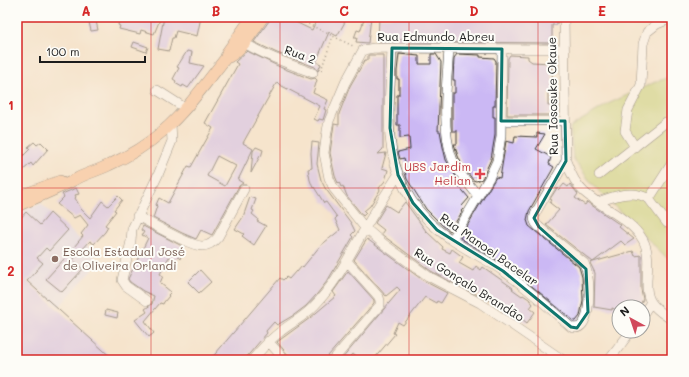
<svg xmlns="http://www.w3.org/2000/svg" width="689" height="377" viewBox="0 0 689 377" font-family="Mali,sans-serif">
<rect width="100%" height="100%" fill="#fdfcf7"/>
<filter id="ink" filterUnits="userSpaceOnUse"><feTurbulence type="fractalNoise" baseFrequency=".025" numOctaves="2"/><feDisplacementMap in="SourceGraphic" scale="8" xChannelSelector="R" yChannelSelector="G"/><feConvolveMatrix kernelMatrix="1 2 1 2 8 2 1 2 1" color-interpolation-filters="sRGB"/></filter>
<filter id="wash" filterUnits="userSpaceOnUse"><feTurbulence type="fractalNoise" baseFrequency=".012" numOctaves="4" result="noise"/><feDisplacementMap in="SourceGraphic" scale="16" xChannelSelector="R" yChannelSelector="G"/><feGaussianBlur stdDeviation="0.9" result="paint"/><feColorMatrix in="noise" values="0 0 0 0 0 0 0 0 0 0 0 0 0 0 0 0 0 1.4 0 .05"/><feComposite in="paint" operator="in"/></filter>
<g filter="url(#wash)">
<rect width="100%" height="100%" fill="#f5e4cc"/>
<!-- built -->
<path fill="#d9d7f8" d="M41 204 96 254 92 265 93 269 59 307 17 270V213Z"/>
<!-- green -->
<path fill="#c3d375" stroke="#707848" d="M672 76V256L668 259 592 184 573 158 570 127 610 103 653 83Z"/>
<g id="blocks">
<!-- building -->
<path fill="#cbb8f4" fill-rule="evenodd" d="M120 17H161L154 34 141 30 140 34 119 29 120 26 118 25Z
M164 17H201L197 36 176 31 174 38H172L169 51 158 49Z
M270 17H285L312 30 318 17H340L339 19 345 22 337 36 329 32 316 62 321 64 318 71 315 67 277 53 254 42 269 21Z
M365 17H371L368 43 356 42 357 38H354L357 30 360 31Z
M379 17H557V25H552V43L410 42V40H396V42H378Z
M96 21 98 30 91 31 89 22Z
M134 42 148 47 146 52 132 47Z
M187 51 192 52 190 63 204 66 188 88 183 85 182 87 175 83 176 81 173 79 179 68 177 67Z
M247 51 282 68 311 79 315 78 317 80 313 93 328 100 324 109 326 110 323 120 319 119 318 121 314 119 320 106 280 85 277 82 243 143 253 149 238 180 243 183 239 186 212 235 201 230 196 239 182 233 153 218 157 206 156 205 159 198 168 203 188 166 191 167 213 128 205 123 238 64 235 62ZM217 156 236 166 225 186 207 176Z
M399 54 419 56V64H431V54H436L441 62 438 131H440L443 147 446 160 459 182 457 184 469 198 462 206 464 208 461 211 462 212 450 231 442 225 426 209 407 179 405 172 408 171 404 158 400 159 398 152 410 149 409 137 400 138V125H397V95H399V79H397V71Z
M457 54 480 55V57L494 58 496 61 495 106H493V117H495V135L491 159 482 179 476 181 473 180 462 165 458 156 454 144H457V131H452V93H455V80H453L454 58Z
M368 55H383V149L378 154 386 153 382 168 388 170 385 181 379 188 380 190 370 206 364 211 366 213 363 216 347 196 343 186 341 187 339 182 338 183 335 176 330 153 334 124 339 125V114L350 86 365 60H368Z
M510 55 528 56V59L532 62 551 63 554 93H548V105H555L556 115H507L508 58Z
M537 133 545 134 536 149 551 157 549 164 554 167 529 211 527 220 529 226 579 267 582 277 583 300 580 316 576 321H574L510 268 460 238 496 177 500 178 506 141 514 143 515 136 537 137Z
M34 142 37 145 41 142 48 149 33 166 31 163 17 176V162L30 149 28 147Z
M312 142 319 143 317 164 321 180 325 188 351 223 355 231 351 235 353 237 328 280 317 294 306 306 294 315 277 325 274 322 266 331 267 333 244 360H230L227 358 225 360H210L280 278 283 280 286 277 289 279 296 271 297 272 302 266 303 267 320 246 340 230 335 219 337 217 326 202 324 203 314 187 313 188 310 180 308 169 312 168 311 153Z
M256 147 263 150 261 157 260 156 251 173 253 151Z
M564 184 568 187 570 184 578 194 575 198 585 205 587 202 616 222 621 225 619 227 634 239 625 245 621 241 593 262 633 251 635 256 641 255V289L643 299 639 307H619V311L612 308V310L594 307 595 273 590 263 593 262 546 225 559 210 550 203 552 200 550 199 557 188 559 190Z
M76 188 79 194 75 195 76 197 75 198 81 209 90 218 102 201 108 206 118 196 122 200 114 210 116 211 105 225 108 227 105 232 94 244 90 241 73 260 83 269 62 292 46 279 75 247H74L83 236 81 234 88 225 80 215 74 218 57 204 64 197 62 194Z
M250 197 256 199 252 210 254 211 252 214 258 219 257 221 266 226 254 245 242 236 244 234 235 229 243 217Z
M405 202 426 231 443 247 442 249 450 253 452 249 463 257 459 263 473 271 476 266 481 270 483 267 513 288 512 289 522 296 523 295 529 299 533 304 530 308 535 312 527 323 522 319 519 323 504 312 505 310 495 303 467 290 469 288 458 280 455 284 431 271 381 234 384 230 375 223 386 205 397 212Z
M26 212 40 225 50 213 68 230 49 251 46 248 37 258 43 263 27 281 114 360H17V222Z
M143 226 182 246 179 252 182 253 180 259 178 257 175 260 169 257 160 274 163 276 160 283 171 292 168 295 169 296 164 302 163 304 160 303 145 321 154 333 149 337 135 320 147 312 145 309 152 304 154 296 143 291 130 282 128 279 148 238 142 235 144 232 141 230Z
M367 239 424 281 447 293 441 303 437 301 436 303 425 297 403 325 398 322 393 333 395 334 373 360H360L353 354 347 360H341L400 290 397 287 386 296 354 260Z
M200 270 211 282 199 293 188 282Z
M348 271 374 300V303L328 356 327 360H291L289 356 277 342 310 318 336 296 333 292Z
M106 310 118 313 117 318 105 315Z"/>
</g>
</g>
<g filter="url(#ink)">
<use href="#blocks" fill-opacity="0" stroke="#3d3a36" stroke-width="1"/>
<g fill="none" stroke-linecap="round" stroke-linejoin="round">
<!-- minor casing -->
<g stroke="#3d3a36" stroke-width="10">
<path id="minor" d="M564 17 566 161C570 172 575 184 584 192 602 208 631 219 643 240 654 260 641 287 651 302 656 310 665 315 672 320
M240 40C262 55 287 63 313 73
M392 48C391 81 386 120 392 151 398 186 419 218 449 238 466 250 486 259 503 271 527 287 549 308 571 327 591 335 590 289 588 278 588 273 586 268 584 263L539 227C534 222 533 219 536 212L566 161
M449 49C447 81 441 128 452 158 457 172 469 184 478 196
M157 90 185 108
M501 121H565
M635 147 625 131 628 110 641 85 643 44 647 32 657 24 672 18
M599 175 666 122 672 121
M649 199 672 163
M598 202C614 196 633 189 649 199L667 223H672
M137 216C151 223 189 246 202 246 209 246 214 242 218 237L244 189
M452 240 489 178 497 161 501 136 502 49
M147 301 126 286 122 280 131 241 132 229 158 175 172 141 171 124
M643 314 651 302
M268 341 285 360
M252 360C261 350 269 340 280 332 291 323 304 317 314 306 336 284 350 254 366 227 376 209 387 192 398 175
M333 360 380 305V301L379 297 347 261
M563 360 480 303 428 276 385 245 365 228 334 189 329 178 324 153 327 131 329 121 345 83 363 50 374 48 564 49
M609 360 631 331"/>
</g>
<!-- major casing -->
<g stroke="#3d3a36" stroke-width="12">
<path id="major" d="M229 57C243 49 254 30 263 17
M17 197 60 181
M17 206C38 197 58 189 78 178 88 173 99 170 109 165 129 156 147 145 163 131 187 110 206 83 225 59L228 51 252 17"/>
</g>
<!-- path -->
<path stroke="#3d3a36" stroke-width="1.5" stroke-dasharray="1 3" stroke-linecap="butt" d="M294 17 355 47
M321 70 333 36"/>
<!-- minor -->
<use href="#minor" stroke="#fff" stroke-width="9"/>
<!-- major -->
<use href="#major" stroke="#fbbb8d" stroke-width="11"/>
</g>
</g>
<!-- marked area -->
<path d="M0 0H689V377H0ZM392 48 502 49 501 121H565L566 161 534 218 539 227 586 269 588 312 577 328 571 327 503 271 437 230 413 203 398 175 390 128Z" fill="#f5e4cc" fill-opacity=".55" fill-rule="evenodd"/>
<path fill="none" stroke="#0f766e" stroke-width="3" stroke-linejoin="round" d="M392 48 502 49 501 121H565L566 161 534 218 539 227 586 269 588 312 577 328 571 327 503 271 437 230 413 203 398 175 390 128Z"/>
<!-- grid -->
<path fill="none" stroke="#d62828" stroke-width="1" stroke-opacity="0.55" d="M151 17V360M280 17V360M409 17V360M538 17V360M17 188H672"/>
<!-- markers -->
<path fill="#e0444e" stroke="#fdfcf7" stroke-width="1.5" d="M478 168h4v4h4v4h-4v4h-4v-4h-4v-4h4z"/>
<circle fill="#8d6e63" stroke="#fdfcf7" stroke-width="1.5" cx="55" cy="259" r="4"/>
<g text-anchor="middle" stroke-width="4" stroke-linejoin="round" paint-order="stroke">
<!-- street labels -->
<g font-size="12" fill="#1c1c1c" stroke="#fdfcf7">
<text x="436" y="41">Rua Edmundo Abreu</text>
<text transform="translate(300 55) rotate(20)" y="4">Rua 2</text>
<text transform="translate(553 96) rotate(-91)" y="4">Rua Iososuke Okaue</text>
<text transform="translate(489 250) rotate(35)" y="4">Rua Manoel Bacelar</text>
<text transform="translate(469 285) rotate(32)" y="4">Rua Gonçalo Brandão</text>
</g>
<!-- health labels -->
<g font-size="12" fill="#be3a42" stroke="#fdfcf7" text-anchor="end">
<text x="471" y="171">UBS Jardim<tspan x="471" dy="14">Helian</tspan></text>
</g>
<!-- education labels -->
<g font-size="12" fill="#785e54" stroke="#fdfcf7" text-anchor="start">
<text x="63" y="256">Escola Estadual José<tspan x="63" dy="14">de Oliveira Orlandi</tspan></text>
</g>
</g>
<!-- margin -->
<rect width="689" height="377" fill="none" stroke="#fdfcf7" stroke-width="44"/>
<!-- north arrow -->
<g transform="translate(631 319) rotate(320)"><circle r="19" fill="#fdfcf7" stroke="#a3a29f"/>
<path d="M0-3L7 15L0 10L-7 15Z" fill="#d1495b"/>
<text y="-6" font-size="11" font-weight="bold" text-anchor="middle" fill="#1c1c1c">N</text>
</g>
<!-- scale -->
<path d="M40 56v6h105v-6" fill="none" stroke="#1c1c1c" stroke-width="2"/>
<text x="46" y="56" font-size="12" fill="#1c1c1c" stroke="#fdfcf7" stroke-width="3" paint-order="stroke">100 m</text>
<rect x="22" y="22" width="645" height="333" fill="none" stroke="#d62828" stroke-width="1.5"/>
<g font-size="13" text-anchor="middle" font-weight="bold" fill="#d62828">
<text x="86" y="16">A</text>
<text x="216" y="16">B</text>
<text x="344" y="16">C</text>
<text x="474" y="16">D</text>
<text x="602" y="16">E</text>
<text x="11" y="110">1</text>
<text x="11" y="276">2</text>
</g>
</svg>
